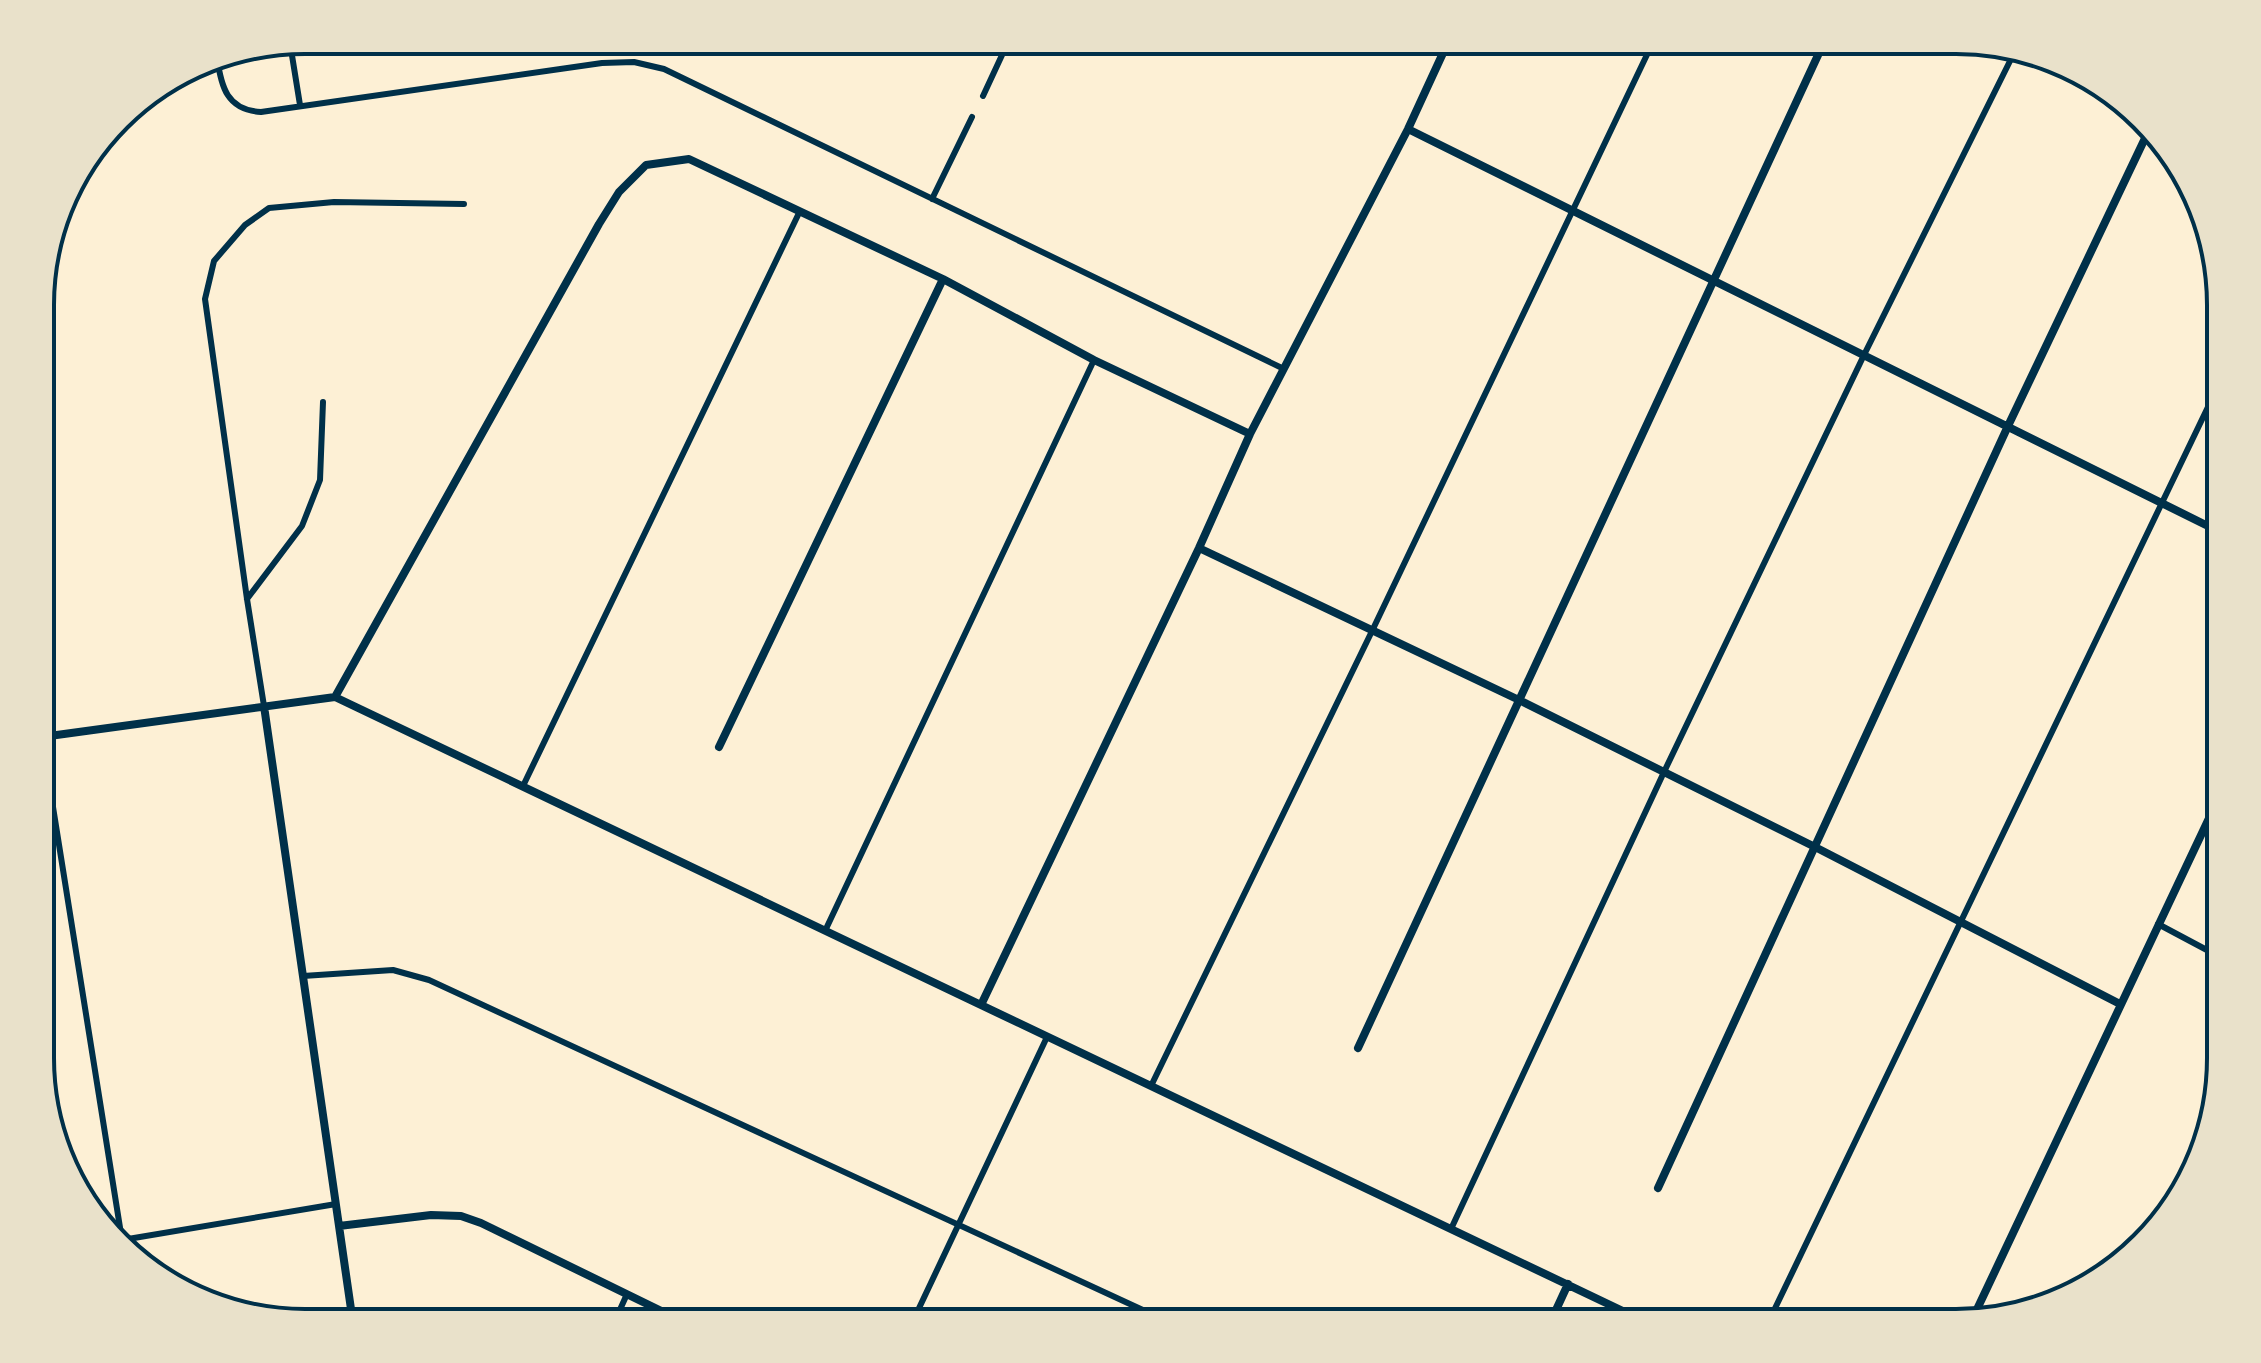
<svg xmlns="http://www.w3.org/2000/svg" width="2261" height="1363" viewBox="0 0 2261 1363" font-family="'IBM Plex Serif',serif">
<rect width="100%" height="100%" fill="#fdf0d5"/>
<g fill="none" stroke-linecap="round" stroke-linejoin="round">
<!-- service -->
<path stroke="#003049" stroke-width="6" d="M290 43 300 105
M217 57C221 87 227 110 261 112L602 63 634 62 664 69 1284 369
M983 96 1009 40
M932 199 972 117
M247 599 302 526 320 480 323 402
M264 706 247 599 205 299 214 261 245 225 269 208 334 202 464 204
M42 738 122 1240
M523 786 799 213
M2158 924 2220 957
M825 931 1094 360
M303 976 393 970 429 980 1171 1323
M1151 1086 1373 629 1654 40
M1451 1229 1664 772 1864 355 2013 55
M122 1240 336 1204
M614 1323 627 1294
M912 1323 1047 1037
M1768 1323 2220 382"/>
<!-- minor -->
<path stroke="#003049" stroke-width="8" d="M1408 129 2220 532
M1199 548 1519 700 1815 847 2120 1004
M335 697 599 224 619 192 646 165 689 159 943 279 1094 360 1250 434
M264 706 353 1323
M42 737 335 697 1648 1323
M719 747 943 279
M981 1005 1199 548 1250 434 1408 129 1449 40
M1358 1048 1825 40
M1658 1188 2008 426 2148 132
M339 1226 431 1215 461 1216 481 1223 686 1323
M1971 1322 2220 795
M1550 1323 1568 1284"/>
</g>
<!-- crop -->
<path d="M0 0H2261V1363H0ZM305 54H1956A251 251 0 0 1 2207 305V1058A251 251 0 0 1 1956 1309H305A251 251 0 0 1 54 1058V305A251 251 0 0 1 305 54Z" fill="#e9e1ca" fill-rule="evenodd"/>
<path fill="none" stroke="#003049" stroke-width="4" d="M305 54H1956A251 251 0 0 1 2207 305V1058A251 251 0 0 1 1956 1309H305A251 251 0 0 1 54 1058V305A251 251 0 0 1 305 54Z"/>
</svg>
